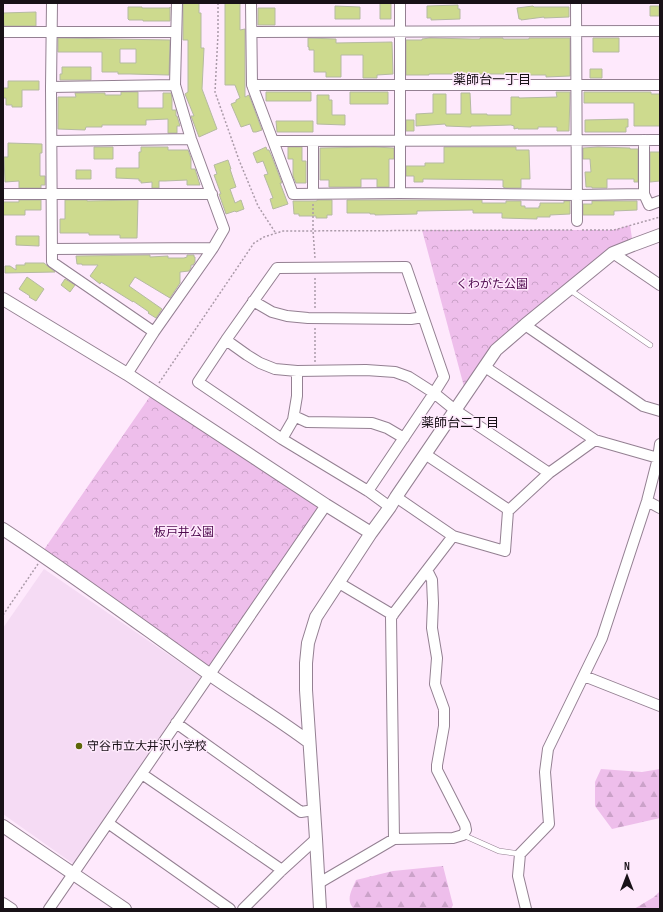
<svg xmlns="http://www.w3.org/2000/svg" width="663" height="912" viewBox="0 0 663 912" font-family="'Sofia Sans Condensed','Noto Sans JP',sans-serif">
<defs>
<pattern id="forest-firs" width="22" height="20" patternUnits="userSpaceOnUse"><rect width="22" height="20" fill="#eebeeb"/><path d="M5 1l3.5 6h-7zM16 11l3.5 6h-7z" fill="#cba2c9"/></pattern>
<pattern id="park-crowns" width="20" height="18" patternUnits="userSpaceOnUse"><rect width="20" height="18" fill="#eebeeb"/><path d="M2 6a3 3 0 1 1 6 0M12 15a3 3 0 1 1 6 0" fill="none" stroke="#cba2c9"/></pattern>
</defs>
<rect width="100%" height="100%" fill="#fee9fc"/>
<!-- built -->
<path fill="#f5dbf4" d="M44 569 201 677 75 865 3 814V628Z"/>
<!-- forest -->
<path fill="url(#forest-firs)" d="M601 769 642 772 660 769V818L612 829 595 806V782Z
M443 866 453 905 451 909H354C345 900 352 890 356 880L393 871Z
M660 891V909H634L654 897Z"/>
<!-- park -->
<path fill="url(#park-crowns)" d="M630 225 633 245 525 325 466 394 422 230H614Z
M153 392 326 505 210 674 41 554Z"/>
<!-- building -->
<path fill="#cdda8e" stroke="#b5baa1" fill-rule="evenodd" d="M183 3H199V13H201V48H204L202 89 217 129 199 137 191 116H194L185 94 188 92V40H183Z
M225 3H240V30L245 29V97L249 95 262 130 256 132H253L250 124 241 127 231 104 236 102V100L240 98 235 85H225Z
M380 3H391V19H380Z
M458 5V9H460V19L431 20V18H427V6Z
M335 6 360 7V19H335Z
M533 6 534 7H569V17L544 18V17L521 20V19H519L517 8Z
M650 6H659V16H650Z
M128 7H142V8H170V7V21H143V20H129L128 19Z
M258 8H275V25H258Z
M36 12V26H4L3 13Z
M58 38 170 40 169 75 130 74H118V72H102V52H58ZM120 49H136V63H120Z
M308 38 336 39V43L392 42 393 74 377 75V78H363V55H341V77H326V72H314V50H309V47H308Z
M430 38 472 39H480V38H503V39H529V38H570V76L546 77V75H505V74H478V75L455 76V74H429V75H406V40H422V39Z
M593 38H619V52H593Z
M62 67H91V80H60V74H62Z
M590 69H602V78H590Z
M8 81H39V90H22V107H12V105H6V98H3V88H8Z
M121 92H138V108H163V93H171L172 99V110H176V116H177L180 126H177V133H168V119L146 120V125H102V127H86L85 130 58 129V97H76L75 93H105V95H121Z
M266 92H311V101H266Z
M350 92H388V104H350Z
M556 92H570L569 131H557V127H538V129H518V128L514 129V126L511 125 479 126H471V127L446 126 445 124 416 126V114L433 113V94H446V114H461V93H470L471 114H487V115H511V97H519V98L557 97Z
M584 92H651V94H660V126H634V103H584Z
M317 95H329V100H332V115H345V125L317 124Z
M628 119V127H626V132H585V120Z
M406 120H414V131H406Z
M276 121H313V132H277Z
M8 143 42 144V153H40V176H45V185H41V188H19V181L5 182 4 157H8Z
M94 147H113V159H94Z
M141 147H168V150H188L191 158V169H195L200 185H187V180L165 181H159V188H152V182L141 183V181H139V179L116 178V168H139V152H141Z
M266 147 267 150H269L272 157 282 183H280L288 204 273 209 270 199 273 198 264 175 268 174 263 161 257 163 253 153Z
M288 147H302V161H306V183H296L293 176V159H288Z
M374 147 394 148V159H389V187H377V179H361V187H329V180H320V148Z
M444 147H516V150H529L530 179H521V188H506L503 187V180L423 179V182H414V176H406V166H425V163H444Z
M598 147 630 148V149H638V182H634V179H607V188H592V187H586L585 172H591L590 159H583V148Z
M650 152H660V181L650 182Z
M228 160 231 169H230L236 187 230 189 235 203 241 200 244 209 236 212 235 211 226 214 219 194H221L214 175 217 174 214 165Z
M76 170H91V179H76Z
M19 200H41V210H25V215H3V202H19Z
M65 200H87V201L138 200 137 238H120V235H89V233H60V219H65Z
M317 200H332V215H327V218H316V216H299V214H294L293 201H317Z
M347 200H482V203H506V201H521V206H525V208H539V206H540V203H564V201H570V214L550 215V217H537V219L502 218V213H473V210L417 211V214L375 215V214H370V213H347Z
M592 201H637V210L614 211V215H583V204H592Z
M16 236H39V246L16 245Z
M150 255V257L168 256V258H184L187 257V255H194V257H195V262L193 265H191V268L189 271 180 272V283L170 298 135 277 129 286 162 309 156 318 148 313 149 312 133 301V302L101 282 100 284 90 276 98 265H82V264H77L76 256Z
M25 263H44L55 272 5 273V266H10L16 270V265H25Z
M27 277 44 289 36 301 29 297 30 296 19 289Z
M65 279 75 285 70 292 61 285Z"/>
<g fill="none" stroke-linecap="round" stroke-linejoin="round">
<!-- service casing -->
<g stroke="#948092" stroke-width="6">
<path id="service" d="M570 290 650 345
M463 835 499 851 520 854"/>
</g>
<!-- minor casing -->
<g stroke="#948092" stroke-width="12">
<path id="minor" d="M52 3 51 87 52 262 154 332
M251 3 252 85 293 194 400 193 577 195 644 194
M400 3V193
M576 3 577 221
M3 32H176
M252 32 660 31
M252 85H660
M51 87 175 85
M644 140V194L649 205 660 201
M52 141 191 139
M273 141 660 140
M313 141V194
M3 194H212
M52 249 213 248
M613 253 660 285
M253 301 272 312 287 316 308 318 411 319 423 317
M525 325 643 406 660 411
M226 340 247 355 260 363 275 369 297 371 366 370 395 372 409 377 420 384 434 393 455 410 549 473
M485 367 595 440
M127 374 154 332 213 248 224 229 191 139 175 85 177 3
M294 416 307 422 372 423 387 428 404 438
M282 439 293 420 297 396V371
M425 454 509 510
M368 491 434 393 444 377 406 267 277 268 226 340 198 382 282 439 368 491 390 507
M396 497 453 536 505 551 508 511 549 473 595 440 658 458
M647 501 660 508
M339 583 393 615
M584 676 660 706
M176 723 301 812 314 810
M142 774 282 870
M108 823 230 909
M394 839 453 838 463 835 466 830 465 825 437 770V765L444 726V709L435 684 437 658 432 628 433 603 432 580 427 570
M319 883 394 839 391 617 453 536
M3 903 12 909
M49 909 326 505
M243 909 282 870 316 839
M526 909 518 876 520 854 549 824 545 772 548 749 602 638 647 501 658 458 660 444"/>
</g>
<!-- tertiary casing -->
<g stroke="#948092" stroke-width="14">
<path id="tertiary" d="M3 299 127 374 326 505 371 533
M3 529C73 575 140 625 209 674 242 697 277 718 309 742
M3 826 125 909
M320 909 316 839 306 690V663L308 643 316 617 371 533 390 507 396 497 496 350 525 325 613 253 633 245 660 235"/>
</g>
<!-- path -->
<path stroke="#ab9ba9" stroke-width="1.5" stroke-dasharray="2 2" stroke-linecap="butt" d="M218 3V34L215 92 239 160 258 206 275 232
M313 204V231L315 258
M582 230H614L660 217
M315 308V278
M315 328V362
M159 383 254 243 264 237 283 231 572 230
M3 615 38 564"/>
<!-- service -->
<use href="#service" stroke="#fff" stroke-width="5"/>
<!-- minor -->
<use href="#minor" stroke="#fff" stroke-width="10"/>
<!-- tertiary -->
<use href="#tertiary" stroke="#fff" stroke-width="12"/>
</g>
<!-- markers -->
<circle fill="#5c6507" stroke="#fee9fc" stroke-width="1.5" cx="79" cy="746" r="4"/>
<g text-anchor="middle" stroke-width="3" stroke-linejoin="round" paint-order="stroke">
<!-- park labels -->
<g font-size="12" fill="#4f0a4f" stroke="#fee9fc">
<text x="492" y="288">くわがた公園</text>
<text x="184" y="536">板戸井公園</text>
</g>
<!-- poi labels -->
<g font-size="12" fill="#181117" stroke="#fee9fc" text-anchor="start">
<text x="87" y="750">守谷市立大井沢小学校</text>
</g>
<!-- neighbourhood labels -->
<g font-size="13" fill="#181117" stroke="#fee9fc">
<text x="492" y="84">薬師台一丁目</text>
<text x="460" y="427">薬師台二丁目</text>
</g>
</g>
<!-- border -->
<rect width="663" height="912" fill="none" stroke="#181117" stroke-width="8"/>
<!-- north arrow -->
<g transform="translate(627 876)" stroke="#fee9fc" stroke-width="3" paint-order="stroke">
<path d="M0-3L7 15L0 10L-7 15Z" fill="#181117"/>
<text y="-6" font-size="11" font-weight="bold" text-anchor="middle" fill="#181117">N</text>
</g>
</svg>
